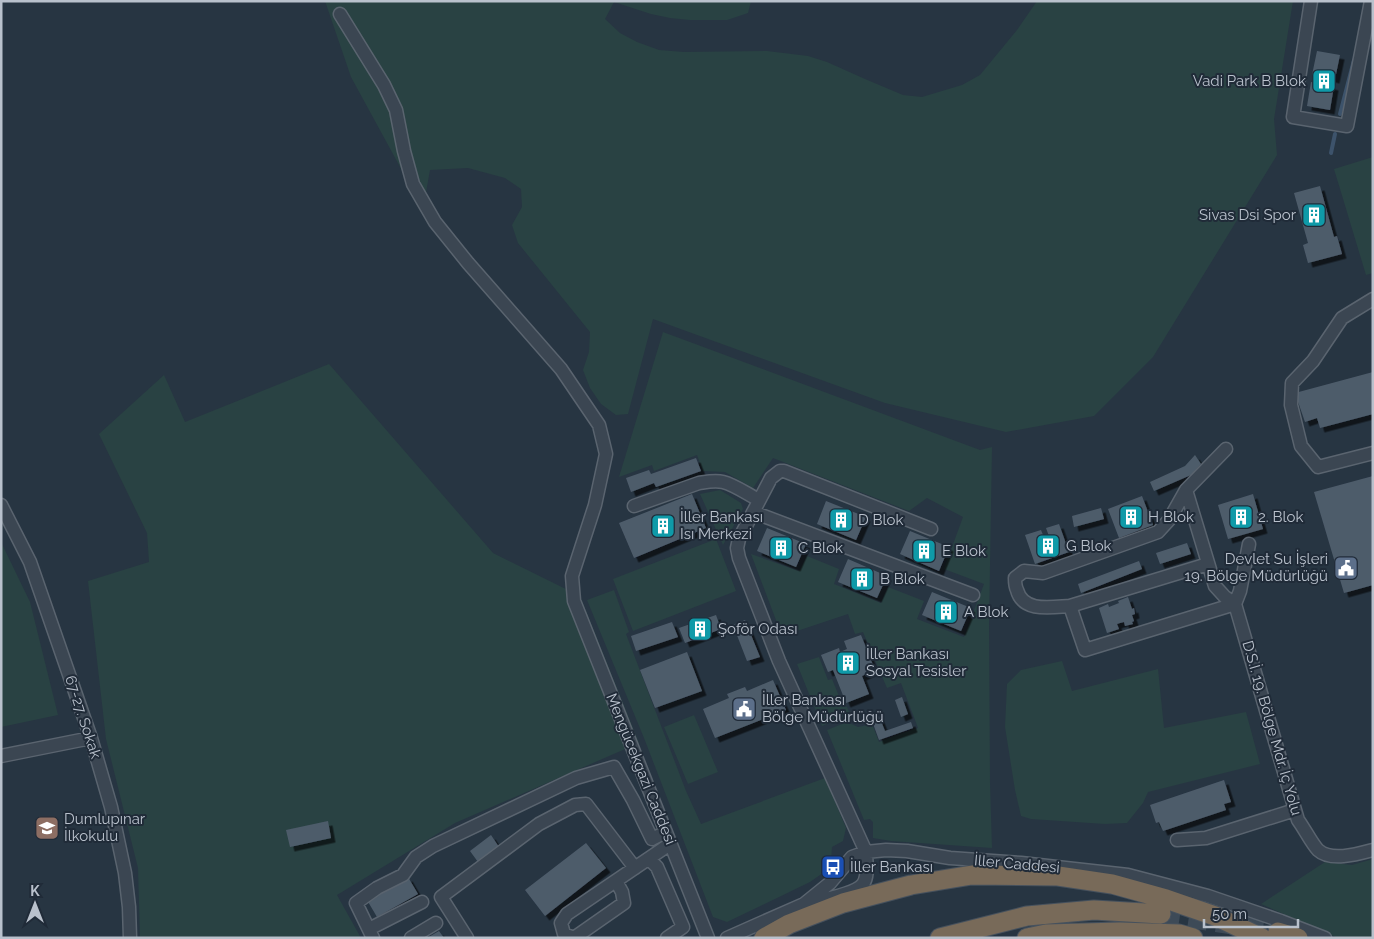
<svg xmlns="http://www.w3.org/2000/svg" width="1374" height="939" viewBox="0 0 1374 939" font-family="Raleway,sans-serif">
<defs>
<filter id="shadow"><feDropShadow dx="4.5" dy="4.5" stdDeviation="0" flood-color="#0009"/></filter>
</defs>
<rect width="100%" height="100%" fill="#273542"/>
<!-- green -->
<path fill="#294243" d="M325 1H751L748 13 727 20H690L670 18 651 14 614 2 605 19 620 33 637 42 659 50 684 52 767 51 808 56 827 62 865 79 903 95 922 97 962 85 980 75 1017 30 1037 1H1293L1274 119 1277 155 1153 357 1094 416 1006 432 885 403 653 319 628 414 616 415 601 404 590 388 583 370 589 352 590 332 518 243 512 225 522 207 521 189 505 178 468 168 430 170 423 209 351 77Z
M1373 157V273L1366 275 1334 169Z
M663 332 980 450 992 447 989 625 990 783 992 848 891 841 873 838V822L870 819 864 820 827 730 847 722 858 727 872 724 879 742 918 728 901 683 887 688 863 632 855 634 848 614 782 636 751 554 799 571 807 556 839 569 834 584 881 603 888 587 924 601 917 619 964 637 984 584 944 569 963 517 927 498 909 511 773 458 753 488 725 472 703 471 697 455 654 471 652 465 619 477Z
M329 364 493 553 580 596 639 743 455 823 337 895 361 938H140L138 868 106 739 88 581 149 562 147 533 99 434 164 375 185 422Z
M720 490 741 503 743 509 723 545 700 494Z
M716 539 736 591 633 631 613 579Z
M1 542 30 602 58 715 1 727Z
M614 590 629 632 626 634 686 791 701 824 825 778 846 828 843 841 832 847 831 861 827 870 810 882 727 922 713 917 644 738 587 600Z
M819 657 828 680 832 679 843 706 847 707 850 714 822 726 797 664Z
M1062 661 1072 691 1158 669 1164 728 1246 712 1260 764 1148 792 1143 803 1127 823 1105 824 1031 819 1021 816 1015 790 1005 727 1007 684 1021 670Z
M694 715 718 772 688 784 664 727Z
M1373 859V938H1338L1261 904 1325 862 1352 865Z"/>
<g fill="none" stroke-linecap="round" stroke-linejoin="round">
<!-- stream -->
<path stroke="#3d536b" stroke-width="4" d="M1340 114 1354 60
M1331 153 1335 134"/>
</g>
<!-- building -->
<path fill="#4e5c6b" filter="url(#shadow)" d="M1317 51 1340 55 1335 79 1331 78 1330 85 1334 86 1330 110 1307 106 1311 82 1316 83 1318 76 1312 75Z
M1320 186 1334 237 1337 236 1342 254 1308 263 1303 245 1308 243 1294 193Z
M1373 372V414L1320 428 1317 418 1305 422 1295 393Z
M1195 455 1201 464 1191 475 1154 491 1150 482 1185 466Z
M696 458 701 471 656 487 654 483 631 492 626 478 649 470 651 474Z
M1373 476V585L1344 593 1314 492Z
M692 494 706 528 634 558 619 523Z
M1253 494 1263 529 1228 539 1218 505Z
M1142 496 1153 525 1119 538 1108 509Z
M826 501 866 517 856 540 817 524Z
M1101 508 1104 519 1074 527 1072 516Z
M1059 524 1069 552 1035 564 1025 535 1041 530 1045 540 1050 539 1046 528Z
M767 528 806 544 796 567 757 551Z
M910 531 949 547 939 571 900 554Z
M1187 543 1191 554 1160 564 1156 553Z
M848 559 887 576 877 598 838 582Z
M1139 561 1142 569 1081 593 1078 584Z
M932 592 971 608 961 631 922 615Z
M1128 597 1132 609 1134 608 1135 614 1132 615 1134 621 1132 622 1133 624 1125 626 1124 622 1120 623 1117 624 1119 629 1107 633 1099 608 1108 604 1109 607 1119 603 1118 601Z
M716 615 721 629 685 643 679 628Z
M745 620 760 657 747 661 733 625Z
M672 622 678 637 636 651 631 636Z
M861 635 875 670 862 676 869 694 846 703 833 670 828 672 821 655 839 648 840 652 847 649 844 641Z
M687 652 702 691 655 708 640 670Z
M773 680 786 710 715 738 703 709 729 698 727 694 745 687 747 691Z
M902 697 908 714 901 717 895 700Z
M879 716 885 731 911 722 913 728 879 740 871 718Z
M1224 780 1231 802 1224 804 1226 810 1163 831 1159 822 1156 823 1150 805Z
M328 821 331 838 290 847 286 830Z
M491 835 499 847 478 862 470 851Z
M586 843 606 868 545 916 525 890Z
M408 877 418 894 377 917 367 900Z
M439 931 444 938H427Z"/>
<g fill="none" stroke-linecap="round" stroke-linejoin="round">
<!-- highway-tunnel -->
<path stroke="#3d4a57" stroke-width="19" stroke-dasharray="19 9" stroke-linecap="butt" d="M1161 914 1278 932"/>
<!-- minor casing -->
<g stroke="#5a646f" stroke-width="15">
<path id="minor" d="M1311 1 1293 117 1347 126 1371 1
M340 14 384 85 396 110 404 151 413 184 435 222 468 263 561 369 599 425 606 454 595 505 572 576 574 601 708 938
M1373 299 1342 318 1313 361 1292 383 1291 405 1301 446 1318 467 1373 453
M1186 490 1215 586 1225 597 1235 604 1298 820C1304 828 1312 844 1318 850 1331 862 1358 854 1373 850
M1 505 30 562 91 738 111 807 125 873 129 907 130 938
M634 506 699 483C706 482 715 480 723 482 735 485 747 494 759 500
M753 512 973 595
M1208 564 1070 606C1052 607 1023 613 1017 590 1015 586 1015 582 1015 578L1024 571 1043 573 1158 532 1169 520 1186 490 1226 449
M1070 606 1085 650 1235 604 1240 591 1249 544
M1 756 91 738
M1177 840 1206 838 1295 810
M649 859 657 867 683 927 667 938
M804 904C817 901 856 894 863 884 869 876 866 862 866 852L779 661 739 558 737 548 739 539 771 478 780 471H784L931 529
M369 929 422 902
M373 938 356 903 377 888 403 875 416 857 433 846 576 778 614 767 633 800 652 839 666 832
M411 938 436 923
M467 938 441 897 539 824 575 805 586 804 635 868
M574 938 564 934 561 923 567 914 670 844
M574 938 624 903 622 892 616 881
M727 938 804 904 830 883 852 857 866 852 886 850 907 851 950 858 1021 863 1128 875 1208 896 1281 921 1325 938"/>
</g>
<!-- highway casing -->
<g stroke="#46515d" stroke-width="21">
<path id="highway" d="M1278 932 1298 938
M764 938 789 924 843 903 911 885 972 875 1058 876 1112 884 1166 899 1215 916 1262 938
M940 938 1027 916 1094 910 1161 914
M1027 938 1046 934 1120 932 1179 934 1193 938"/>
</g>
<!-- minor -->
<use href="#minor" stroke="#3b4652" stroke-width="12"/>
<!-- highway -->
<use href="#highway" stroke="#786a59" stroke-width="19"/>
</g>
<!-- icons -->
<defs>
<g id="building-square" transform="scale(1.25)"><rect x="-9" y="-9" width="18" height="18" rx="4" fill="#0f9aa8" stroke="#202b38"/><path d="M-4-6H4V6H1V3H-1V6H-4ZM-2.5-4.3h1.7v1.8h-1.7ZM.8-4.3h1.7v1.8H.8ZM-2.5-1h1.7V.8h-1.7ZM.8-1h1.7V.8H.8Z" fill="#fff"/></g>
<g id="civic-square" transform="scale(1.25)"><rect x="-9" y="-9" width="18" height="18" rx="4" fill="#5c6f8a" stroke="#202b38"/><path d="M-.6-6.5H3V-4.5H.6V-3L4-1V1h2V6H-6V1h2V-1L-.6-3ZM-1.2 2.5V6h2.4V2.5Z" fill="#fff"/></g>
<g id="school-square" transform="scale(1.25)"><rect x="-9" y="-9" width="18" height="18" rx="4" fill="#8d6e63" stroke="#202b38"/><path d="M0-5L7-2L0 1L-7-2ZM-4 1L0 2.5L4 1V4Q0 6-4 4Z" fill="#fff"/></g>
<g id="bus-square" transform="scale(1.25)"><rect x="-9" y="-9" width="18" height="18" rx="4" fill="#1a4fb4" stroke="#202b38"/><path d="M-5-6H5V4H4V6H2V4H-2V6H-4V4H-5ZM-3.5-4V0h7V-4ZM-3.5 1.2v1.5H-2V1.2ZM2 1.2v1.5H3.5V1.2Z" fill="#fff"/></g>
</defs>
<g fill-rule="evenodd">
<use href="#building-square" x="1324" y="81"/>
<use href="#building-square" x="1314" y="215"/>
<use href="#building-square" x="1131" y="517"/>
<use href="#building-square" x="1241" y="517"/>
<use href="#building-square" x="841" y="520"/>
<use href="#building-square" x="663" y="526"/>
<use href="#building-square" x="1048" y="546"/>
<use href="#building-square" x="781" y="548"/>
<use href="#building-square" x="924" y="551"/>
<use href="#civic-square" x="1346" y="568"/>
<use href="#building-square" x="862" y="579"/>
<use href="#building-square" x="946" y="612"/>
<use href="#building-square" x="700" y="629"/>
<use href="#building-square" x="848" y="663"/>
<use href="#civic-square" x="744" y="709"/>
<use href="#school-square" x="47" y="828"/>
<use href="#bus-square" x="833" y="867"/>
</g>
<g text-anchor="middle" stroke-width="4" stroke-linejoin="round" paint-order="stroke">
<!-- poi labels -->
<g font-size="15" fill="#b9c1cc" stroke="#202b38" text-anchor="start">
<text x="1306" y="86" text-anchor="end">Vadi Park B Blok</text>
<text x="1296" y="220" text-anchor="end">Sivas Dsi Spor</text>
<text x="680" y="522">İller Bankası<tspan x="680" dy="17">Isı Merkezi</tspan></text>
<text x="1148" y="522">H Blok</text>
<text x="1258" y="522">2. Blok</text>
<text x="858" y="525">D Blok</text>
<text x="1066" y="551">G Blok</text>
<text x="798" y="553">C Blok</text>
<text x="942" y="556">E Blok</text>
<text x="1328" y="564" text-anchor="end">Devlet Su İşleri<tspan x="1328" dy="17">19. Bölge Müdürlüğü</tspan></text>
<text x="880" y="584">B Blok</text>
<text x="964" y="617">A Blok</text>
<text x="718" y="634">Şoför Odası</text>
<text x="866" y="659">İller Bankası<tspan x="866" dy="17">Sosyal Tesisler</tspan></text>
<text x="762" y="705">İller Bankası<tspan x="762" dy="17">Bölge Müdürlüğü</tspan></text>
<text x="64" y="824">Dumlupınar<tspan x="64" dy="17">İlkokulu</tspan></text>
<text x="850" y="872">İller Bankası</text>
</g>
<!-- street labels -->
<g font-size="15" fill="#b9c1cc" stroke="#202b38">
<text transform="translate(83 717) rotate(72)" y="5">67-27. Sokak</text>
<text transform="translate(1272 728) rotate(74)" y="5">D.S.İ. 19. Bölge Mdr. İç Yolu</text>
<text transform="translate(641 769) rotate(68)" y="5">Mengücekgazi Caddesi</text>
<text transform="translate(1017 864) rotate(5)" y="5">İller Caddesi</text>
</g>
</g>
<!-- border -->
<rect width="1374" height="939" fill="none" stroke="#b9c1cc" stroke-width="5"/>
<!-- north arrow -->
<g transform="translate(35 904)" stroke="#202b38" stroke-width="4" paint-order="stroke">
<path d="M0-4L9 19L0 12L-9 19Z" fill="#b9c1cc"/>
<text y="-8" font-size="14" font-weight="bold" text-anchor="middle" fill="#b9c1cc">K</text>
</g>
<!-- scale -->
<path d="M1204 919v8h94v-8" fill="none" stroke="#b9c1cc" stroke-width="2.5"/>
<text x="1212" y="919" font-size="15" fill="#b9c1cc" stroke="#202b38" stroke-width="4" paint-order="stroke">50 m</text>
</svg>
